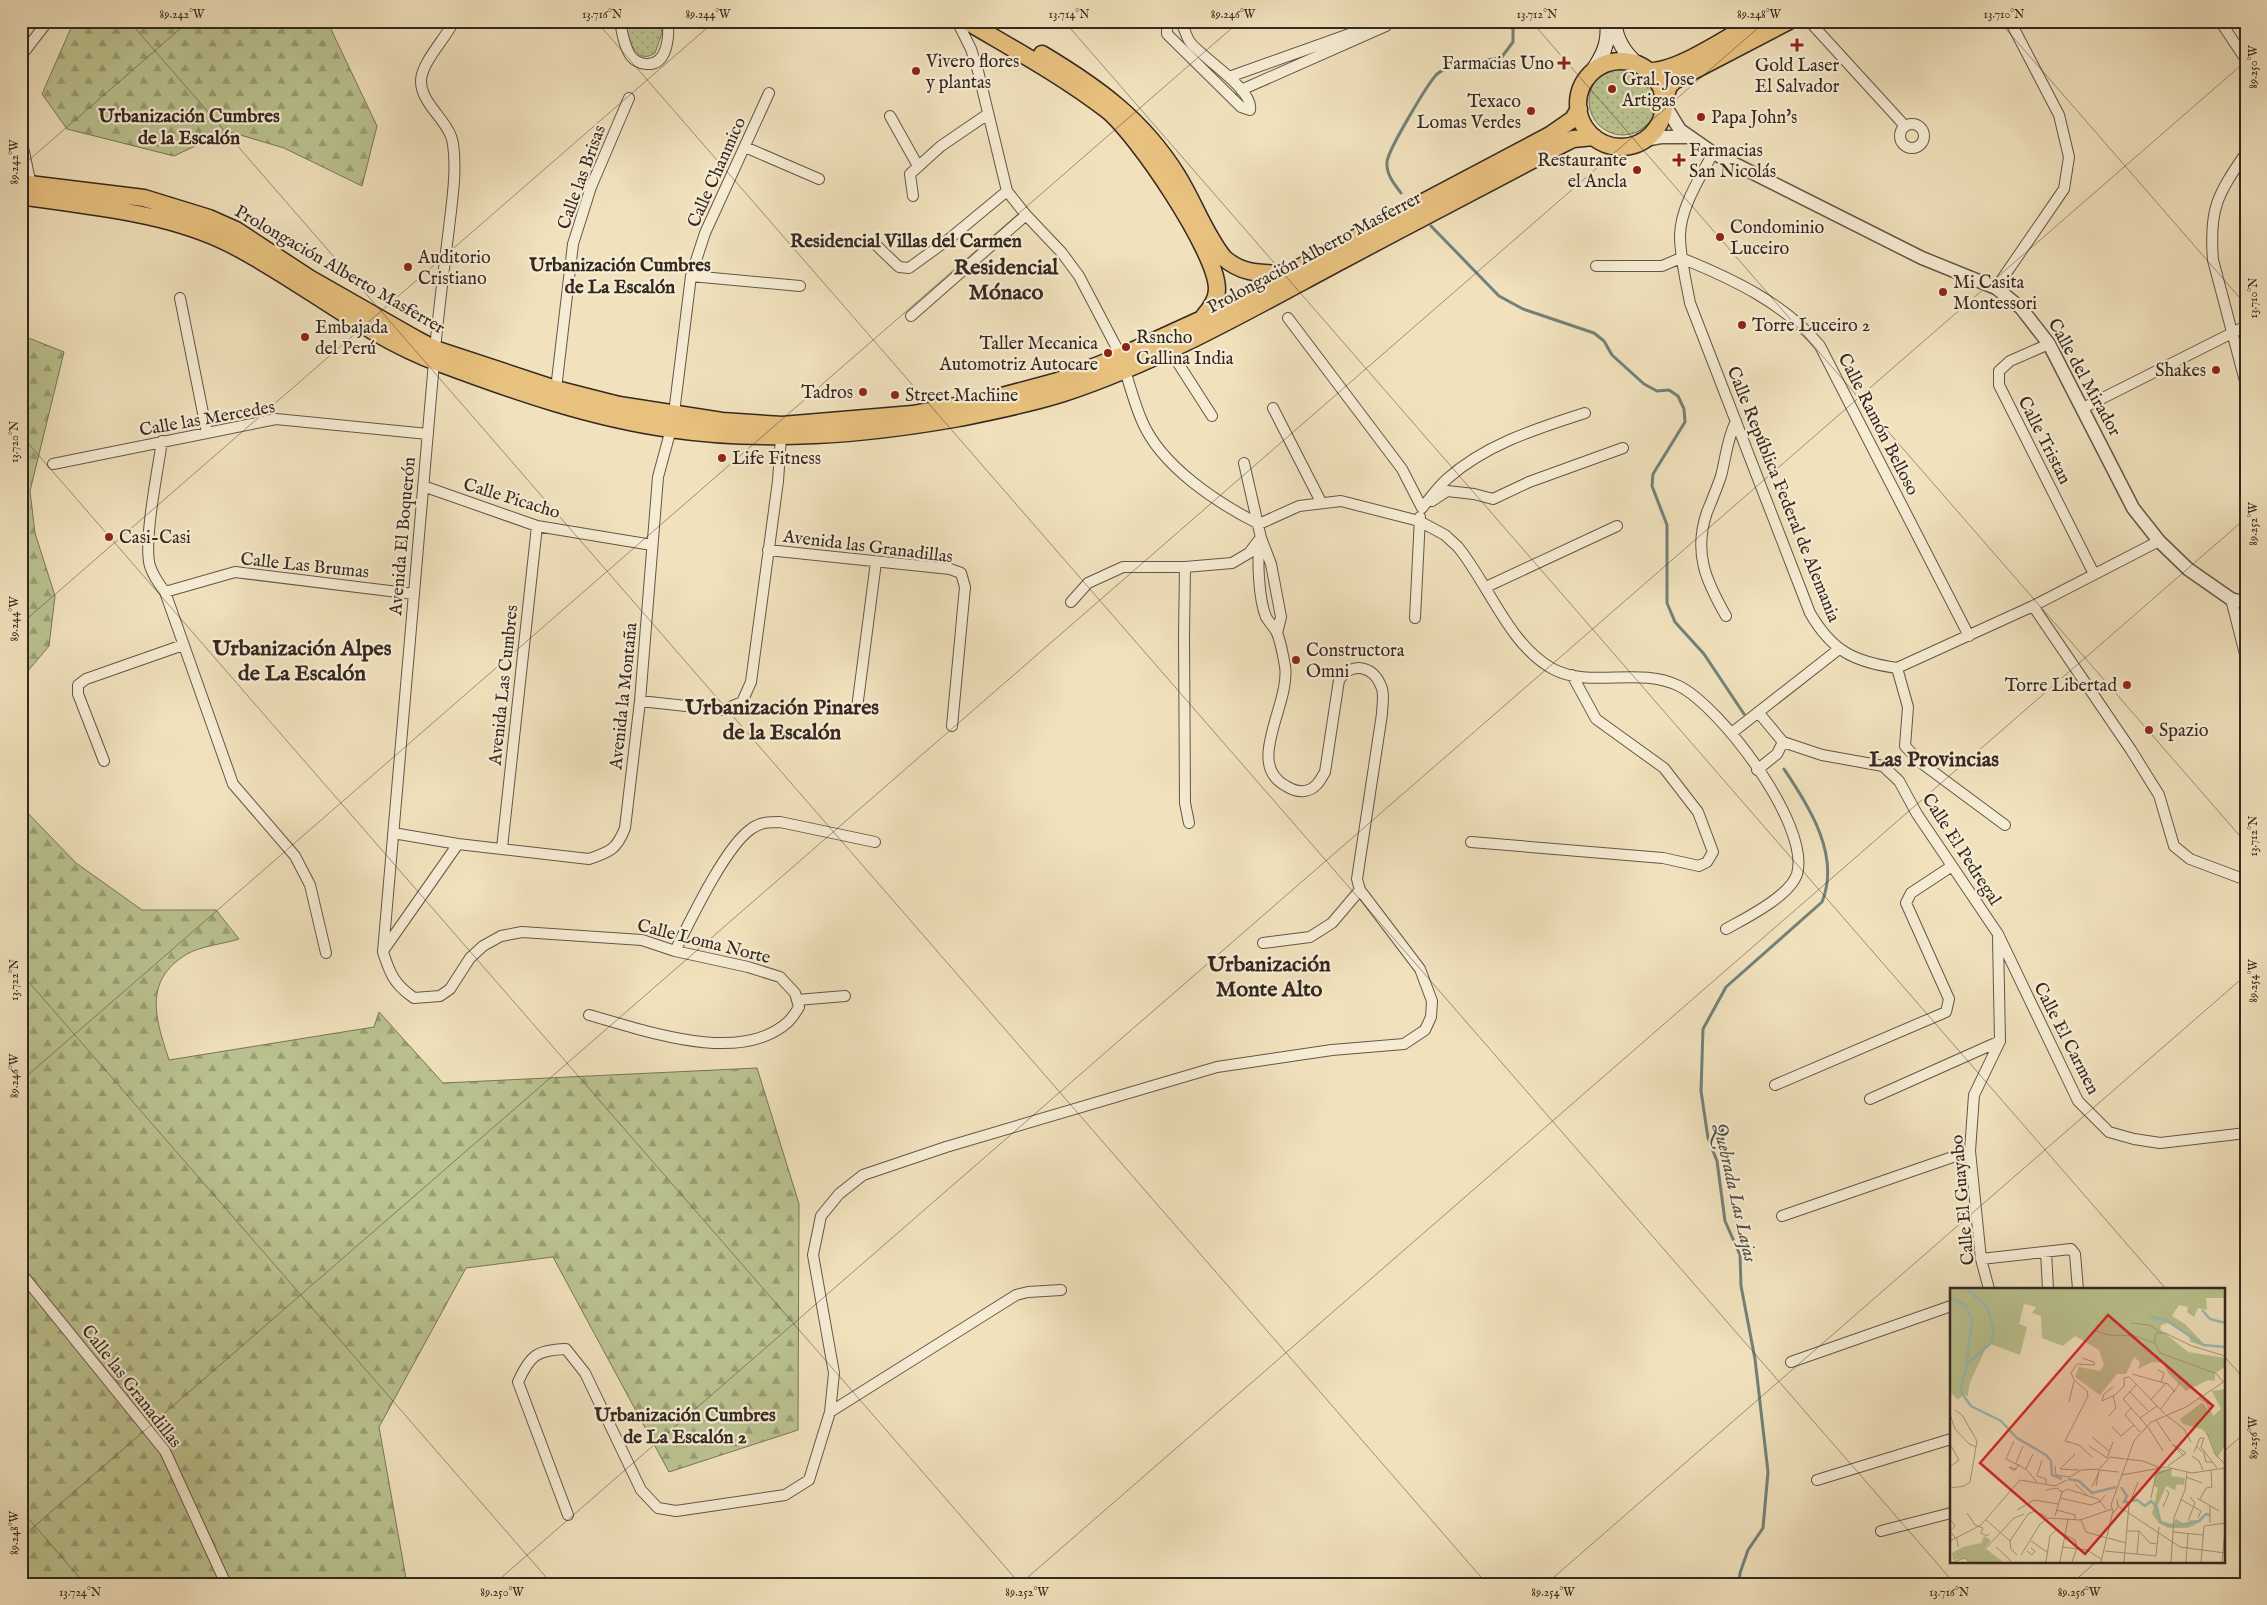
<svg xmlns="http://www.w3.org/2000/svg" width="2267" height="1605" viewBox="0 0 2267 1605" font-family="'IM FELL English',serif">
<defs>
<pattern id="grass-dots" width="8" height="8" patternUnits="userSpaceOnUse" patternTransform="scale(1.25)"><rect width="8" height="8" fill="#bbc390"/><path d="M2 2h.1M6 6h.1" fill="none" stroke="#999e75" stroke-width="1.8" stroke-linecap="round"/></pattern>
<pattern id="forest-firs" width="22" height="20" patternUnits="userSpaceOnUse" patternTransform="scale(1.25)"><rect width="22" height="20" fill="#bbc390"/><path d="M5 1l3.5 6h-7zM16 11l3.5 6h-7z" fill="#999e75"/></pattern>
</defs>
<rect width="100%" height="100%" fill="#f1e2bd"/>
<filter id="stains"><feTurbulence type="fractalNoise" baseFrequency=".004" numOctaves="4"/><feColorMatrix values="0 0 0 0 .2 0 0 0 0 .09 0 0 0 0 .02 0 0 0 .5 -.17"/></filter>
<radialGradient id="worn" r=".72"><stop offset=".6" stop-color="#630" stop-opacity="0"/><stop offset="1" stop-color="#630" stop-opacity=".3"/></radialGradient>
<!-- grass -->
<path fill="url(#grass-dots)" stroke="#787658" d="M623 21H660L662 33 655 53C635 67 627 35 623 21Z
M1589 101a34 34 0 1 1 68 0a34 34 0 1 1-68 0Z"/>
<!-- forest -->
<path fill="url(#forest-firs)" stroke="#787658" d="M74 21H327L377 126 362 186 284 148 227 131 174 156 67 129 42 94Z
M21 335 64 352 30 491 35 533 55 596 49 646 21 679Z
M21 806 76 863 142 910H216L239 939C223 944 201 946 187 954 142 981 156 1020 169 1060L374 1027 379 1012 443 1083 757 1068 799 1204 798 1430 669 1472 553 1257 466 1268 379 1427 407 1584H21Z"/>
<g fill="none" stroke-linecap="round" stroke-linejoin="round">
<!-- stream -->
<path stroke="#728179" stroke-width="3" d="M1401 193C1394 184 1386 174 1387 162 1388 150 1428 83 1437 74 1453 61 1481 61 1501 58L1513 42V29L1502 21
M1431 226 1499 296 1523 309 1594 333 1604 341 1612 355 1644 384 1657 391 1669 390 1678 396 1684 409 1685 422 1653 474 1652 486 1667 525V603L1675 622 1704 654 1744 714
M1739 1584 1740 1573 1748 1550 1763 1528 1768 1472 1755 1359 1741 1286 1740 1255 1725 1221 1717 1161 1708 1138 1701 1091 1703 1029 1726 987 1822 902C1841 855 1809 807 1784 769"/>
<!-- minor casing -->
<g stroke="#645648" stroke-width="12">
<path id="minor" d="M620 21C622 33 624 45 630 55 633 60 641 64 646 64 668 66 669 36 668 21
M957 21 971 49 978 71 1007 191 1026 215 1062 253 1079 276 1121 356
M1174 21 1167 25V34L1241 107 1250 110C1254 89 1202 58 1190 42 1186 37 1185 28 1180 21
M1809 21 1905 126
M2220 21 2246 60
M21 56 48 21
M1229 77 1372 26 1397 21
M1241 90 1386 26
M890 116 918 166
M1900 136a12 12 0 1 1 24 0a12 12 0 1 1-24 0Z
M21 138 31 185
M745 147 819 179
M1713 153C1700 178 1681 206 1680 235 1680 258 1686 281 1690 303L1810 613C1832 651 1854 662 1897 668L2033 606 2159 541
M2246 153C2217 195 2209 209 2213 260L2246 385
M913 196 910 174 941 146 988 114
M876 245 899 267 909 268 949 239 1007 191
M1596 266H1662L1681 258C1731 278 1786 304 1820 346L1969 636
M691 276 800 286
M1996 288 2064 189 2069 157 2059 115 2010 21
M180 298 207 433
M911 316 1026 215
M1288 318 1402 469 1422 508C1430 498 1438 487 1447 479 1486 444 1536 429 1585 413
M2049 344 2010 361 1999 371V385L2094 574
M435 349C439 308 444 268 449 228 452 201 457 171 453 144 450 121 421 105 421 81 421 63 446 38 454 21
M1169 349 1212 416
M434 362 383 952C390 974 394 984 414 998L440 996 450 989 470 958 483 946 501 936 522 932 642 940 675 951 748 967 780 977 795 993 799 1007C796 1012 792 1018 788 1022 739 1066 644 1030 589 1015
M1125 370C1130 387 1135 405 1142 421 1161 466 1217 503 1259 524L1299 506 1341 501 1419 521 1445 535 1458 547C1489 585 1509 645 1553 669 1591 689 1639 666 1679 686 1721 707 1811 826 1797 874 1790 896 1746 918 1726 929
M556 389 573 244 591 187 629 98
M1273 408 1321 502
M2083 408 2246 326
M674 413 691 276 705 233 769 93
M162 441C158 469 143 543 150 566 153 576 159 584 165 592L233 784 295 856 310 885 326 953
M1244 463 1261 538 1271 564 1281 617 1277 633
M53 464 276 419 428 434
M423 486 537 526 652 545
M1432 501 1447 491 1474 494 1493 499 1529 482 1623 448
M768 550 950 569 961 573 965 587 952 726
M1185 567 1184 636 1185 803 1189 823
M1486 587 1617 526
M165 592 235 572 414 594
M2231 599 2246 658
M1071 602 1088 583 1123 567H1185L1232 563 1249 553 1258 541
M2033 606 2131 750 2159 795 2174 846 2190 859 2246 880
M1726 616C1706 581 1693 553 1707 512 1712 500 1717 488 1721 476 1726 457 1727 439 1736 421
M1415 618 1420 517
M1897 668 1908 707 1905 746 1920 762 2005 825
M640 701 723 710 742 702 751 682 778 481 781 437
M857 708 876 562
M1758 712 1783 742 1822 755 1883 766 1899 781 1917 814 1998 934 2078 1101 2109 1132 2134 1139 2160 1143 2246 1133
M1733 732 1839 649
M104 761 78 694V685L86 679 183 645
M1757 770 1777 754 1783 742
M393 833 458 844 589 859C610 852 617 849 625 828L640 701 658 477 671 429
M1471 842 1663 858 1699 866 1707 862 1713 852 1698 812 1664 768 1596 719 1572 675
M502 848 537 526
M1263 943 1310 937 1332 923 1360 890
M383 951 458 844
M675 951C690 921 725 847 751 829 760 822 769 822 780 822L875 842
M797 1000 845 996
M1775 1085 1946 1012 1949 999 1906 903 1911 893 1952 866
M1870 1099 2000 1041
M1782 1216 1970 1151
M2046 1252 2048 1289
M1981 1259 2071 1249 2075 1254 2078 1289
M21 1273 165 1451 226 1584
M1989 1289 1981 1259 1970 1151 1974 1095 2000 1041 1998 938
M1791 1362 1951 1306
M830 1412 1016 1295 1028 1292 1061 1290
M1817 1480 1951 1439
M568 1515 518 1382C530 1355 537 1350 566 1349L585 1373 641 1490 658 1508 676 1511 785 1495 809 1480 830 1412 834 1373 813 1255 821 1216 839 1194 863 1175 946 1147 1217 1067 1332 1050 1404 1044 1425 1030 1431 1017 1432 1001 1420 969 1360 890 1357 879 1382 714C1382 706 1385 694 1381 686 1373 666 1352 661 1339 680L1325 772C1320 781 1315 790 1304 791 1298 792 1291 789 1286 786 1244 764 1291 704 1285 666 1283 656 1281 642 1277 633 1274 627 1269 622 1266 617 1259 600 1256 556 1261 538
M1881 1531 1951 1513"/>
</g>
<!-- tertiary casing -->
<g stroke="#645648" stroke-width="15">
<path id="tertiary" d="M1664 104 1680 130 1713 153 1922 258 1996 288 2021 308 2049 344 2133 508 2159 541 2188 569 2231 599 2246 603
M1644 140 1661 137H1687"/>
</g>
<!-- secondary casing -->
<g stroke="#352821" stroke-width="16">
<path id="secondary" d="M1614 23C1617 41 1624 52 1637 64
M1590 75C1602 57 1610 44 1607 21"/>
</g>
<!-- primary casing -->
<g stroke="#352821" stroke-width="19">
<path id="primary" d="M966 21C1013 49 1063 76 1107 110 1137 134 1217 252 1217 289 1217 300 1211 308 1204 316
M1042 54C1097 87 1142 119 1177 175 1194 202 1204 233 1224 258 1242 274 1260 273 1284 274
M1578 104a43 43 0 1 1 86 0a43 43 0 1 1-86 0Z
M1649 71C1677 72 1730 36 1756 21
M1664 101 1669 86 1674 81 1789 21
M21 183 144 198 209 218 236 230 309 278 416 339 435 349 556 389 619 405 722 421 782 425 913 414 987 400 1058 381 1121 356 1202 319 1550 135 1573 119 1579 109
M21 196C91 207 166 212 230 244 301 280 365 336 439 363 514 391 591 418 670 429 767 443 863 435 959 418 994 411 1030 404 1064 393 1161 361 1251 309 1341 261 1414 222 1487 184 1561 145L1573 139 1594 137"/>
</g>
<!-- minor -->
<use href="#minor" stroke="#f6ecd4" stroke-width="10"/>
<!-- tertiary -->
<use href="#tertiary" stroke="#f6ecd4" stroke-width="12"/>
<!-- secondary -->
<use href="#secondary" stroke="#f6ecd4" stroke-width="14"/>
<!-- primary -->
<use href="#primary" stroke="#e8c17e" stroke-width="16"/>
</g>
<!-- ticks -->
<path fill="none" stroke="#352821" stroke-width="1" stroke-opacity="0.45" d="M129 21 1487 1584M596 21 1955 1584M1064 21 2166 1289M1531 21 2246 843M1999 21 2246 305M21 167 189 21M21 435 1020 1584M21 624 715 21M21 973 552 1584M21 1081 1240 21M2223 1355 2246 1381M2223 1452 2246 1432M21 1510 85 1584M21 1538 1766 21M494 1584 2246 61M1020 1584 2246 518M1546 1584 2246 975M2071 1584 2097 1561"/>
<!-- markers -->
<g fill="#8f2418" stroke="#f6ecd4" stroke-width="2">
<path d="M1794.5 37.5h5v5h5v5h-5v5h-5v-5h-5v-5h5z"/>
<path d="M1561.5 55.5h5v5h5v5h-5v5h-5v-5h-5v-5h5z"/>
<circle cx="916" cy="71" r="5"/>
<circle cx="1612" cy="89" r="5"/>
<circle cx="1531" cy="111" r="5"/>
<circle cx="1701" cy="117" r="5"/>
<path d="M1676.5 152.5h5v5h5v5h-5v5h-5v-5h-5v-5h5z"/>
<circle cx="1637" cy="170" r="5"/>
<circle cx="1720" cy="237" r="5"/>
<circle cx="408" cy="267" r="5"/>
<circle cx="1943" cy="292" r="5"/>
<circle cx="1742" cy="325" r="5"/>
<circle cx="305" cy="337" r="5"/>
<circle cx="1126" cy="347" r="5"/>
<circle cx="1108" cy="353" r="5"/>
<circle cx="2216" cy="370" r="5"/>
<circle cx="863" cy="392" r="5"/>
<circle cx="895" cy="395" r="5"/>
<circle cx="722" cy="458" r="5"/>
<circle cx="109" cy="537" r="5"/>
<circle cx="1296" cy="660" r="5"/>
<circle cx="2127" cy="685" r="5"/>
<circle cx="2149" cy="730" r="5"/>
</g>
<g text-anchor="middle" stroke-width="4.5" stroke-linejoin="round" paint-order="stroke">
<!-- poi labels -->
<g font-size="18" fill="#352821" stroke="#f6ecd4" text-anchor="start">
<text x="926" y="67">Vivero flores<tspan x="926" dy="21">y plantas</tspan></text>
<text x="1554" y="69" text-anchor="end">Farmacias Uno</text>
<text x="1797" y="71" text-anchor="middle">Gold Laser<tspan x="1797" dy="21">El Salvador</tspan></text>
<text x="1622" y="85">Gral. Jose<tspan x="1622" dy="21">Artigas</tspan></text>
<text x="1521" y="107" text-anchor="end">Texaco<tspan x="1521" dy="21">Lomas Verdes</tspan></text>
<text x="1711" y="123">Papa John's</text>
<text x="1689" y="156">Farmacias<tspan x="1689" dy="21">San Nicolás</tspan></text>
<text x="1627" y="166" text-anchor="end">Restaurante<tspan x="1627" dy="21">el Ancla</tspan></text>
<text x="1730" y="233">Condominio<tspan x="1730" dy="21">Luceiro</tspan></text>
<text x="418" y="263">Auditorio<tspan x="418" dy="21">Cristiano</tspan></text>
<text x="1953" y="288">Mi Casita<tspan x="1953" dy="21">Montessori</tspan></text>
<text x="1752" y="331">Torre Luceiro 2</text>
<text x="315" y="333">Embajada<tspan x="315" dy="21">del Perú</tspan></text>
<text x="1136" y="343">Rsncho<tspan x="1136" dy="21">Gallina India</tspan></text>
<text x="1098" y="349" text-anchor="end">Taller Mecanica<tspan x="1098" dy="21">Automotriz Autocare</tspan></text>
<text x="2206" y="376" text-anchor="end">Shakes</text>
<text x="853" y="398" text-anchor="end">Tadros</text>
<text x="905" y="401">Street Machine</text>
<text x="732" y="464">Life Fitness</text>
<text x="119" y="543">Casi-Casi</text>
<text x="1306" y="656">Constructora<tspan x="1306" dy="21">Omni</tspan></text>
<text x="2117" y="691" text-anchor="end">Torre Libertad</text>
<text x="2159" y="736">Spazio</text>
</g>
<!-- street labels -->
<g font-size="18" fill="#352821" stroke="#f6ecd4">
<text transform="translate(716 172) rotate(-66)" y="6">Calle Chanmico</text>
<text transform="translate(581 177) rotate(-70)" y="6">Calle las Brisas</text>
<text transform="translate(1314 252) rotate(-28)" y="6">Prolongación Alberto Masferrer</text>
<text transform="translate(340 269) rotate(30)" y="6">Prolongación Alberto Masferrer</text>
<text transform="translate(2085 377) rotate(61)" y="6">Calle del Mirador</text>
<text transform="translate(207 418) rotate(-10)" y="6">Calle las Mercedes</text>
<text transform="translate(1879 424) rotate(63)" y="6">Calle Ramón Belloso</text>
<text transform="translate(2045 440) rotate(63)" y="6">Calle Tristan</text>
<text transform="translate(1784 494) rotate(68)" y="6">Calle República Federal de Alemania</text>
<text transform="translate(512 498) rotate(17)" y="6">Calle Picacho</text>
<text transform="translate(402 536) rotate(-85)" y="6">Avenida El Boquerón</text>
<text transform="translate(868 546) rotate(7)" y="6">Avenida las Granadillas</text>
<text transform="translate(305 565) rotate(6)" y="6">Calle Las Brumas</text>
<text transform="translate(503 685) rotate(-84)" y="6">Avenida Las Cumbres</text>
<text transform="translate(623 696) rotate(-84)" y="6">Avenida la Montaña</text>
<text transform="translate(1962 849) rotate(57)" y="6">Calle El Pedregal</text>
<text transform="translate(704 941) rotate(14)" y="6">Calle Loma Norte</text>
<text transform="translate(2067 1038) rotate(63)" y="6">Calle El Carmen</text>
<text transform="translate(1962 1200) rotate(-95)" y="6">Calle El Guayabo</text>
<text transform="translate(132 1386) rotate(52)" y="6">Calle las Granadillas</text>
</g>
<!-- neighbourhood labels -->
<g font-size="19" font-weight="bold" fill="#352821" stroke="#f6ecd4">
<text x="189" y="122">Urbanización Cumbres<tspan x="189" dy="22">de la Escalón</tspan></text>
<text x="906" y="247">Residencial Villas del Carmen</text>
<text x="620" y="271">Urbanización Cumbres<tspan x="620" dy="22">de La Escalón</tspan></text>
<text x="685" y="1421">Urbanización Cumbres<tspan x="685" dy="22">de La Escalón 2</tspan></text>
</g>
<!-- water labels -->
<g font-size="19" font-style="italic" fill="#4e4d46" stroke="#f6ecd4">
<text transform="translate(1736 1192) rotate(77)" y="7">Quebrada Las Lajas</text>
</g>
<!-- district labels -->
<g font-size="22" font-weight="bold" fill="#352821" stroke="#f6ecd4">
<text x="1006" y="274">Residencial<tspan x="1006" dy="25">Mónaco</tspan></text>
<text x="302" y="655">Urbanización Alpes<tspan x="302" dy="25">de La Escalón</tspan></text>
<text x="782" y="714">Urbanización Pinares<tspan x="782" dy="25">de la Escalón</tspan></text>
<text x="1934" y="766">Las Provincias</text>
<text x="1269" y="971">Urbanización<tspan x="1269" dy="25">Monte Alto</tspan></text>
</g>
</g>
<!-- overview -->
<g transform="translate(1950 1288)">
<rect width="275" height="275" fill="#f1e2bd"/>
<path d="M0 1H275V10H256L257 22 248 20 244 29 237 24 238 19 229 17 222 28 235 36 257 59 241 54 238 47 218 35 211 37 210 41 238 64 275 70V79L265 85V93L258 92 236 103 218 85 214 75 202 74 188 81 190 74 184 69 176 86H167L150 107 125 89 129 79 150 83 154 77 149 62 125 48 113 58 92 50 91 28 82 25 86 19 74 16 69 36 77 39 70 67 38 55 19 97 18 108 13 107 8 112 0 104ZM275 101V158L267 170 259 149 252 141 233 136 230 131 251 115 254 116 262 129 271 121 262 103ZM222 181 221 188 235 190 234 197 227 196 225 202 216 198 207 219 212 234 220 238 226 231 237 237 241 232 252 233 238 240H218L209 235 202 226 208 200 204 198 206 182Z" fill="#bbc390"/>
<path d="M34 248 41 252 35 260 53 274H19L15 270 3 272 2 265 13 259 31 255Z" fill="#bbc390"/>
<path fill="none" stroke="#9bbdb4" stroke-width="2.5" d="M17 1 37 19 44 41 41 55 18 75 10 103 21 118 51 133 67 150 96 167 101 173 102 187 112 191M0 10 16 17 22 33 16 80M252 22 260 31 275 35M200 29 216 32 253 57 275 59M118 191 129 193 142 205 166 199M171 199 177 208 174 214H178M182 213 187 212 195 218 201 213 207 219 210 234 223 238M225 238 249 233 256 226 260 227"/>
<path fill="none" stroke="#a6987f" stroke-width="1" d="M181 35 199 37 212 45M143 42 159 47 185 48 205 55 210 65 267 86 273 94M204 55 206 45H215L242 58 275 68M132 70 144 74V77L127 76 121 85 124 92 137 103 138 108 115 153 129 157 142 169M208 82 214 85 211 94M182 86 218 96 225 104M179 89 215 126M186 97 173 111 197 138M163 99 154 106 152 113 165 107 174 98V90L179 89M179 103 198 123M249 110 257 115 262 128M201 112 215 96M119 114 124 93M181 120 175 127 190 144M210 122 230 95M0 126 5 141 19 156 26 159M216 127 234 141 241 154M159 128 166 120 163 108M190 130 207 118M206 132 221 154M162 139 171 148 184 137M198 139 213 163M257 145 265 166 275 176M142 149 159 163M64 153 56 171 76 181 87 194M0 156 9 172 0 179M139 158 157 170M247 159 254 165 256 174H262M244 164 250 150H254L251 159 267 180M125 166 110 181 129 182M242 168 249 173 253 182M157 170 163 154M176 171 193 173 208 179M92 172 87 188 96 191V196M66 175 73 158M105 178 106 187 120 189 131 182 149 181 160 169 175 171M218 178 236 165 222 156 233 167M66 181 59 179 64 183V182L66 181 69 176M76 181 83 166M172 187 216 179 242 185 275 180M236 189 252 195M125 196 137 207M146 198 149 182 169 184M142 199 149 184M0 200 14 198 20 194 27 153 12 127 5 122M96 202 107 200 112 204M110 210 141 217 151 213 155 207M201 210 206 186 221 181M247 210 269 223M230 211 251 223 248 230M250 211 256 200 262 199 261 182M168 218 230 259 275 265M260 218V235M213 219 219 205 216 202M67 222 84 212 108 216M107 222 125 227V232M17 225 25 237 33 240 31 245 37 248 39 246M163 225 168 219 167 211M105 228 112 204 117 201 148 211 156 221M0 231 5 238 0 243 7 252 8 259M36 232 60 253M131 232 136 244 157 250M238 233 245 215 240 209M177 243H189L200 255 207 256M223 244 253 247M158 250 176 255M0 253 31 237 70 192 105 198 117 192M81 253 97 264M46 259 61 273M112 259 137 262 151 271M36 260 64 230 74 226M77 263 82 267 85 263 81 260M155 263 206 268M187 266 189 243M67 267 61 261 60 253 78 226 85 223 97 229M71 267 90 236 98 230 130 232 162 221M206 268 209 239M3 274 15 270 19 274M96 274 100 248 106 242 125 252 127 260 122 274M110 274 118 231M151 274 163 223 161 217 184 153 201 134 236 119 275 93M174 274 179 217 188 194M221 274 224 230 235 202 237 184M236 274 238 245M251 274 254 238 275 235M272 274 275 242"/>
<path fill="#d62828" fill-opacity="0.15" stroke="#d62828" stroke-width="2.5" d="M158 27 263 118 135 266 30 175Z"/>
<rect width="275" height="275" fill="none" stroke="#352821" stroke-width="2.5"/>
</g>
<!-- margin -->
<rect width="2267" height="1605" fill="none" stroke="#f1e2bd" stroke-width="55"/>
<rect x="28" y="28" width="2212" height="1550" fill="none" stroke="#352821" stroke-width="2"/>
<g font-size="12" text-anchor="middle" fill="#352821">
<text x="182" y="18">89.242°W</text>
<text x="602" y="18">13.716°N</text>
<text x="708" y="18">89.244°W</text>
<text x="1069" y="18">13.714°N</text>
<text x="1233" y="18">89.246°W</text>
<text x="1537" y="18">13.712°N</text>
<text x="1759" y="18">89.248°W</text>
<text x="2004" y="18">13.710°N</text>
<text transform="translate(2253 67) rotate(-90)" y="4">89.250°W</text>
<text transform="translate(14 162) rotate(-90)" y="4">89.242°W</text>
<text transform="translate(2253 298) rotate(-90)" y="4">13.710°N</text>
<text transform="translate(14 442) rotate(-90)" y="4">13.720°N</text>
<text transform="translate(2253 524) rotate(-90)" y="4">89.252°W</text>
<text transform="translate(14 619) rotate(-90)" y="4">89.244°W</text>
<text transform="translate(2253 836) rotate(-90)" y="4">13.712°N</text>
<text transform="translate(14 980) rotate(-90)" y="4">13.722°N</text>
<text transform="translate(2253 981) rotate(-90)" y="4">89.254°W</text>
<text transform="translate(14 1076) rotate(-90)" y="4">89.246°W</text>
<text transform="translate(2253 1438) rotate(-90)" y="4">89.256°W</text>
<text transform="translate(14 1533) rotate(-90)" y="4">89.248°W</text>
<text x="80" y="1596">13.724°N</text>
<text x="502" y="1596">89.250°W</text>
<text x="1027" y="1596">89.252°W</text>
<text x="1553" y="1596">89.254°W</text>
<text x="1949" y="1596">13.716°N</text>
<text x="2079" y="1596">89.256°W</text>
</g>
<rect width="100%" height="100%" filter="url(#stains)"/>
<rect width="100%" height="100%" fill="url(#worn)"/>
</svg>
